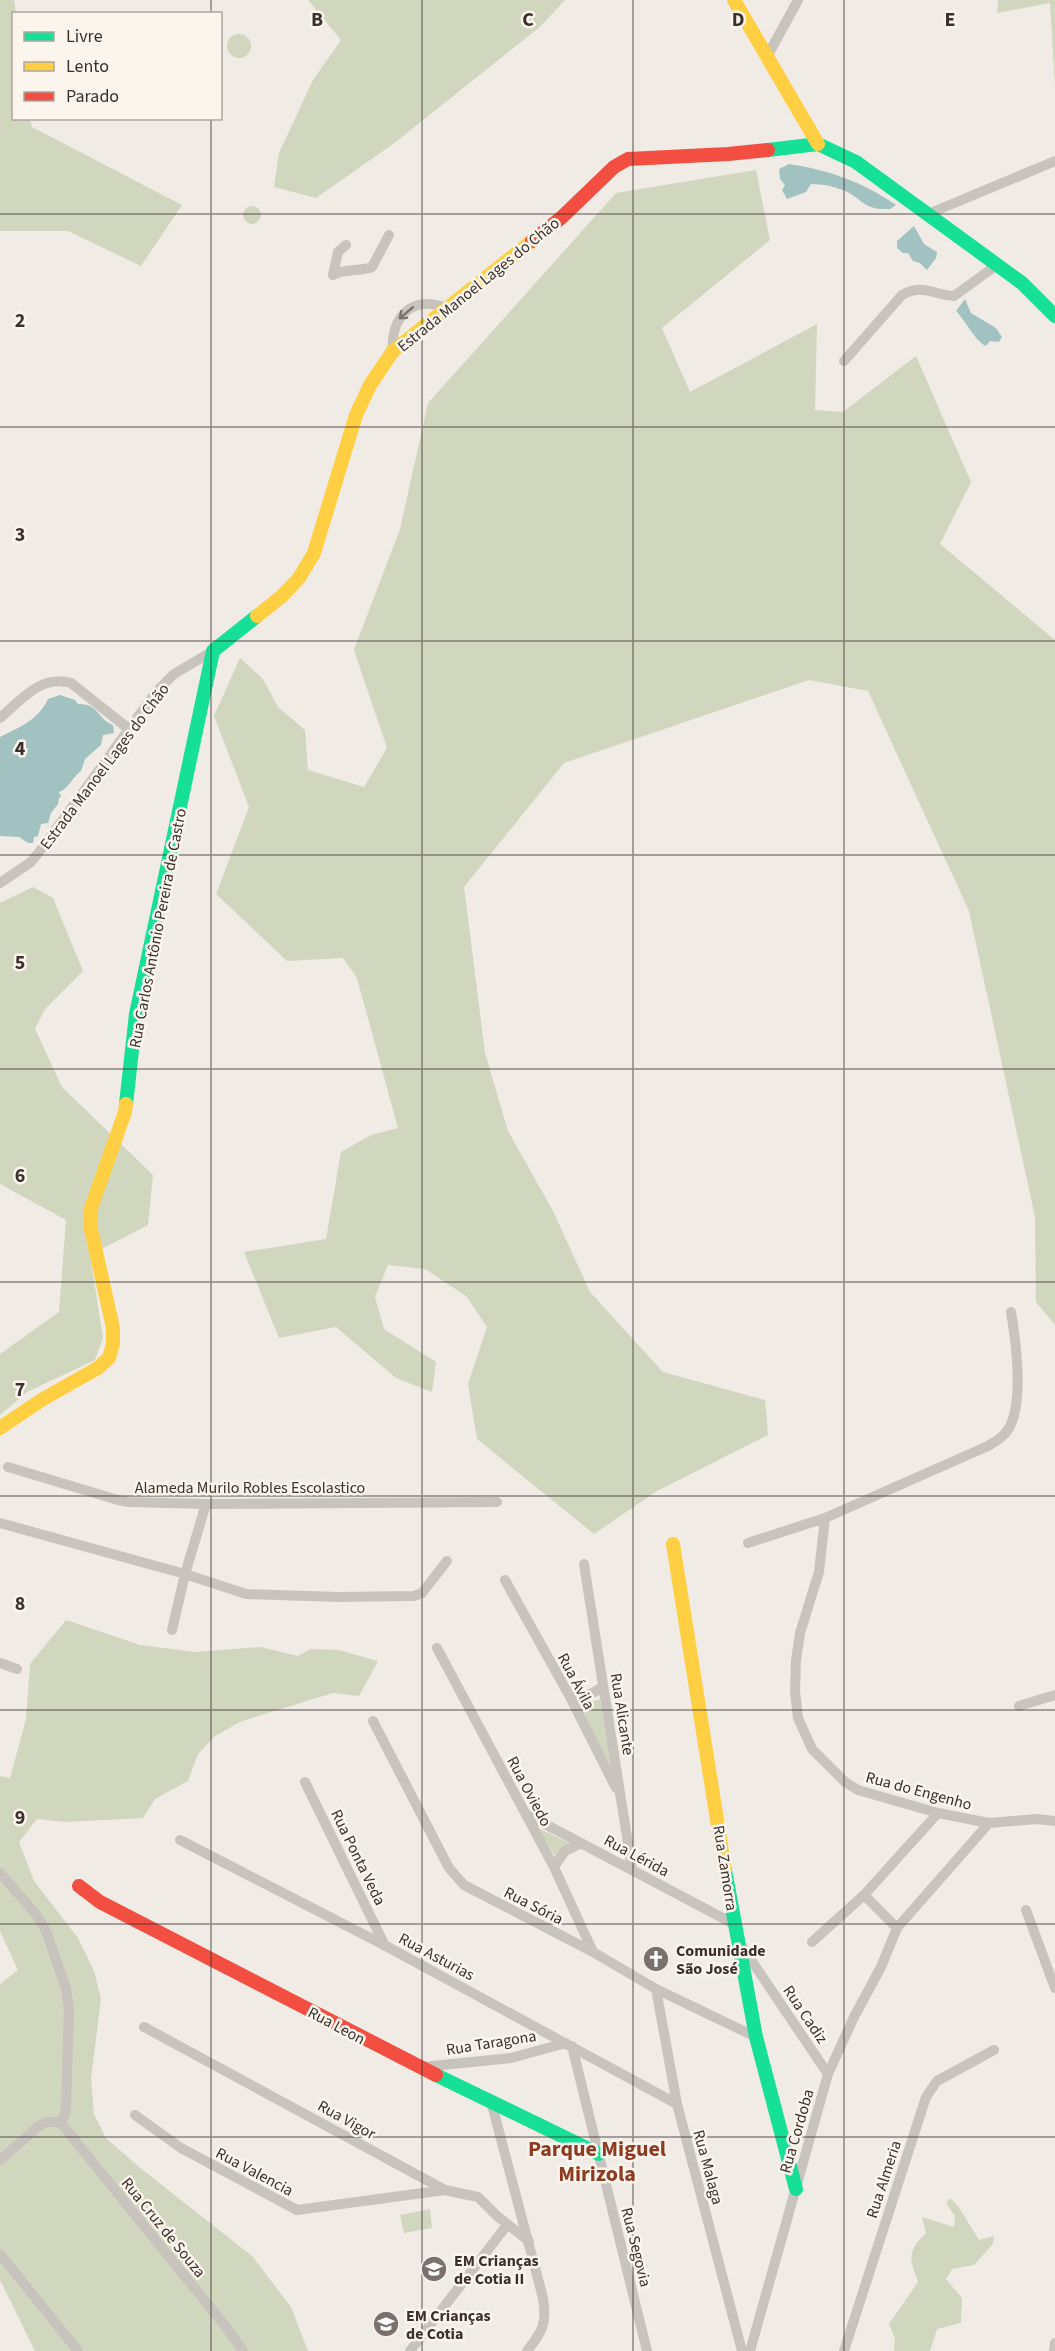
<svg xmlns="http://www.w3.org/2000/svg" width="1055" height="2351" viewBox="0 0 1055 2351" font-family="'Source Sans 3',sans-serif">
<rect width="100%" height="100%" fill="#f0ebe5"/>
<!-- green -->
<path fill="#d1d6bf" d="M0 0H14L16 13 14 14V118L30 119 32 127 182 205 141 266 68 231H0Z
M308 0H565L541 26 393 144 316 198 274 187 279 153 313 80 341 40Z
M998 0H1055V85L1050 3 997 13Z
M227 46a12 12 0 1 1 24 0a12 12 0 1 1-24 0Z
M756 170 770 240 662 328 690 392 817 324 815 410 843 412 916 356 971 482 940 544 1055 640V1325L1036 1302 1035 1217 969 911 868 691 809 680 564 763 464 887 485 1053 508 1131 553 1211 590 1292 663 1372 765 1400 768 1435 657 1491 594 1534 477 1439 468 1384 487 1327 466 1296 425 1269 388 1265 375 1297 384 1329 436 1362 432 1392 396 1378 336 1327 279 1338 244 1252 326 1239 341 1152 371 1135 398 1128 357 978 343 958 287 961 216 894 249 807 214 716 240 658 263 679 278 707 305 730 308 770 364 787 387 748 354 650 400 529 428 403 616 193Z
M243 215a9 9 0 1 1 18 0a9 9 0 1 1-18 0Z
M33 887 53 898 83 971 45 1009 35 1029 62 1087 153 1175 148 1225 90 1255 103 1338 95 1360 27 1392 0 1415V1354L59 1312 66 1220 0 1184V903Z
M66 1620 140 1645 196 1652 260 1647 298 1656 310 1649 339 1650 378 1661 359 1696 333 1693 242 1721 215 1736 198 1754 188 1781 155 1799 143 1818 65 1822 37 1819 19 1842 34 1881 78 1938 94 1971 101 1999 91 2079 94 2114 106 2138 139 2167 252 2256 291 2307 308 2351H35L0 2280V1984L18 1970 0 1931V1776L10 1778 26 1719 30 1664Z
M600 1699 611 1767 579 1706Z
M536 1827 569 1843 555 1856Z
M950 2198 958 2206 979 2240 994 2236 993 2244 974 2265 952 2269 946 2279 962 2298 961 2323 937 2329 930 2351H894L895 2339 889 2324 918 2282C909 2257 907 2252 926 2233L922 2217 954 2227 955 2216 946 2203Z
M430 2209 432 2228 404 2233 400 2215Z"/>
<!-- water -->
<path fill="#a1c2c1" d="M789 164C829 170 863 182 896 205L890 209C862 210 865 200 843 190 833 186 822 184 811 184L806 192 787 199 782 190 785 185 780 179 779 169Z
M914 226 924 244 937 252 936 258 927 270 920 263 913 261 908 253H903L897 248V241Z
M965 299 971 313 996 328 1002 337 999 342 990 341 986 346C976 342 965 320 956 311Z
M60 695 75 700 78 704C99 703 97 719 113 725L114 733 103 735 101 745 85 759 81 771C72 777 69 789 59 792L61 797 59 798 58 804 51 813 48 823 41 824 38 836 34 837 33 843H28L19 837 0 836V737C19 727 38 721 48 699Z"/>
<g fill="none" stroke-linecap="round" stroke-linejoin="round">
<!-- street -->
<path stroke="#c9c3be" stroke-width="10" d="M768 55 798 0
M928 214 1055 161
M333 275C347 268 359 272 372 267L389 235
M333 275 338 252 346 245
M393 351C390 318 412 294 446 308
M844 361 902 295C921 283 935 295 954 296L997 265
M0 718C21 700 41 674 71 683L129 729
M0 883 31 862 43 847 156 692 174 674 213 651
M8 1467 118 1500 129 1502 206 1504 497 1502
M825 1518 819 1572 800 1633 796 1660 795 1691 798 1718 812 1749 845 1782 858 1790 938 1813 989 1823 1037 1819 1055 1821
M0 1523 185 1574 246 1594 338 1597 414 1596 422 1593 447 1561
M748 1543 825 1518 988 1446C996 1441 1004 1437 1009 1428 1024 1402 1016 1341 1011 1312
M584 1564 632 1869
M505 1580 569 1695 616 1788
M172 1630 185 1574 206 1504
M437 1648 554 1867 593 1952
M0 1663 17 1669
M569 1695C582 1698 593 1695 603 1686
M1019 1706 1055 1695
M373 1721 449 1868 464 1885 593 1952 656 1989 756 2037
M305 1782 385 1946
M526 1814 734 1924
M180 1840 386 1946 677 2104
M554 1867 565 1851 581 1843
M0 1873 36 1914 46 1931 66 1988 69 2009 66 2109 63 2119 60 2122H46L39 2126 0 2160
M864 1895 897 1928
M1026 1910 1055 1988
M812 1942 864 1895 938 1813
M741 1945 828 2074
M656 1989 677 2104 742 2351
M144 2027 445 2190 478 2197 497 2216 529 2241
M572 2046 647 2351
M423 2067 511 2058 566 2043
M492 2105 543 2298C547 2323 543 2331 527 2351
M135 2115 181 2148 297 2210 445 2190
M60 2122 226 2327 243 2351
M0 2254 78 2351
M410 2351 507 2225
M750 2351 828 2074 854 2017 881 1967 897 1928 989 1823
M844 2351 926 2097 937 2081 994 2050
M1054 2351 1055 2343"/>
<!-- fast -->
<path stroke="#16e098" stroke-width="14" d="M768 150 818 144 856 162 1022 283 1055 316
M126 1104 136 1014 213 651 257 616
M725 1870 756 2037 796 2189
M436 2075 599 2154"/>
<!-- slow -->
<path stroke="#ffcf43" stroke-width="14" d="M734 0 818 144
M257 616 282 596 299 578 314 553 356 415 370 385 393 351 532 241
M0 1428 43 1399 98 1368 109 1358 113 1344V1328L91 1229V1208L125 1112 126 1104
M673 1544 725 1870"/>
<!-- jam -->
<path stroke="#f24e42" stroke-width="14" d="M532 241 561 218 614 167 628 159 728 154 768 150
M79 1886 100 1902 436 2075"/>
</g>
<!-- one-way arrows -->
<defs><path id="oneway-shaft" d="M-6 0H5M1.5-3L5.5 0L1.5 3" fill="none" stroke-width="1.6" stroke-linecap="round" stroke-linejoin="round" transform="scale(1.5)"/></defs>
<use stroke="#7b726d" href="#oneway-shaft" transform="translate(406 313) rotate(140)"/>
<!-- grid -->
<path fill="none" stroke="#3b302b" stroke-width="1.5" stroke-opacity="0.55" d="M211 0V14M422 0V2351M633 0V2351M844 0V2351M211 118V2351M0 214H1055M0 427H1055M0 641H1055M0 855H1055M0 1069H1055M0 1282H1055M0 1496H1055M0 1710H1055M0 1924H1055M0 2137H1055"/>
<!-- icons -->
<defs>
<g id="church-disc" transform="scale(1.35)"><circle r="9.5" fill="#7a716c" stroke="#fbf5ee"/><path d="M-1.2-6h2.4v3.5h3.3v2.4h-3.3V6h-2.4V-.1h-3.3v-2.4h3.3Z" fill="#fff"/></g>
<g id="school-disc" transform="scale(1.35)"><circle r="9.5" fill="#7a716c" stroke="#fbf5ee"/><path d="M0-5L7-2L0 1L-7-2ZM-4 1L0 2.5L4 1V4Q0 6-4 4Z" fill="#fff"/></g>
</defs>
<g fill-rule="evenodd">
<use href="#church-disc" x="656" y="1959"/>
<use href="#school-disc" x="434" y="2269"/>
<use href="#school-disc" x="386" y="2324"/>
</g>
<g text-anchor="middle" stroke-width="5" stroke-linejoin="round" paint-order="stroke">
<!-- street labels -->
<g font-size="16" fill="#3b302b" stroke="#fbf5ee">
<text transform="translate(478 284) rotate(-39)" y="6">Estrada Manoel Lages do Chão</text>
<text transform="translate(104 766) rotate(-53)" y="6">Estrada Manoel Lages do Chão</text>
<text transform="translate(157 928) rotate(-79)" y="6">Rua Carlos Antônio Pereira de Castro</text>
<text x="250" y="1493">Alameda Murilo Robles Escolastico</text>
<text transform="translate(577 1681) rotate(62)" y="6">Rua Ávila</text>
<text transform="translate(623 1714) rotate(81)" y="6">Rua Alicante</text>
<text transform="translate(919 1790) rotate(15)" y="6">Rua do Engenho</text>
<text transform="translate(530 1791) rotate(62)" y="6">Rua Oviedo</text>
<text transform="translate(637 1855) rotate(28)" y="6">Rua Lérida</text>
<text transform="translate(359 1857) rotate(64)" y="6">Rua Ponta Veda</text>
<text transform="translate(726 1868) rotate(81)" y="6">Rua Zamorra</text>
<text transform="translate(534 1905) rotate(27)" y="6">Rua Sória</text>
<text transform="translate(437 1956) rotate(28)" y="6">Rua Asturias</text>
<text transform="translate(806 2014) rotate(56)" y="6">Rua Cadiz</text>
<text transform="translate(337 2025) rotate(28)" y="6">Rua Leon</text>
<text transform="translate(491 2042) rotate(-9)" y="6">Rua Taragona</text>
<text transform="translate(347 2119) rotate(29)" y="6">Rua Vigor</text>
<text transform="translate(796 2131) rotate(-74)" y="6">Rua Cordoba</text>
<text transform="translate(709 2167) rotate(75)" y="6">Rua Malaga</text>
<text transform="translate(255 2171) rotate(28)" y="6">Rua Valencia</text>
<text transform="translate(883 2179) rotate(-72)" y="6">Rua Almeria</text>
<text transform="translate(164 2227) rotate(51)" y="6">Rua Cruz de Souza</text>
<text transform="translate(637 2247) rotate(76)" y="6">Rua Segovia</text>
</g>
<!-- poi labels -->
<g font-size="16" font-weight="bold" fill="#3b302b" stroke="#fbf5ee" text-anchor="start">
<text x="676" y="1956">Comunidade<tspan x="676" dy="18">São José</tspan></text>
<text x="454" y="2266">EM Crianças<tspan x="454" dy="18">de Cotia II</tspan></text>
<text x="406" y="2321">EM Crianças<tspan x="406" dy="18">de Cotia</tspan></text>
</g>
<!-- district labels -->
<g font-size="22" font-weight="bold" fill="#8c3b22" stroke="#fbf5ee">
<text x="597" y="2156">Parque Miguel<tspan x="597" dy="25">Mirizola</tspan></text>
</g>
</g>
<g font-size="20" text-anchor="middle" font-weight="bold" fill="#3b302b" stroke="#fbf5ee" stroke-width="5" stroke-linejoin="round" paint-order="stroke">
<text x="317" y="26">B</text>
<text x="528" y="26">C</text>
<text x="738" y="26">D</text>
<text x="950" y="26">E</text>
<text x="20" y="327">2</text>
<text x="20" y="541">3</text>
<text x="20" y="755">4</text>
<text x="20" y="969">5</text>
<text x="20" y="1182">6</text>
<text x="20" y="1396">7</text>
<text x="20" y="1610">8</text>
<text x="20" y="1824">9</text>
</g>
<!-- legend -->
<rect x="12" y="12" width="210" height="108" fill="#fbf5ee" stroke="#aea6a0" stroke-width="1.5"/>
<rect x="24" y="32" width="30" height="9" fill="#16e098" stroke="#aea6a0" stroke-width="1.5"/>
<text x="66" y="42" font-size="18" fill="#3b302b">Livre</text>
<rect x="24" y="62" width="30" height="9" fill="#ffcf43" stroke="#aea6a0" stroke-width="1.5"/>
<text x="66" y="72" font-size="18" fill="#3b302b">Lento</text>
<rect x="24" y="92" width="30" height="9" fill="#f24e42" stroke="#aea6a0" stroke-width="1.5"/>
<text x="66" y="102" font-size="18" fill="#3b302b">Parado</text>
</svg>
